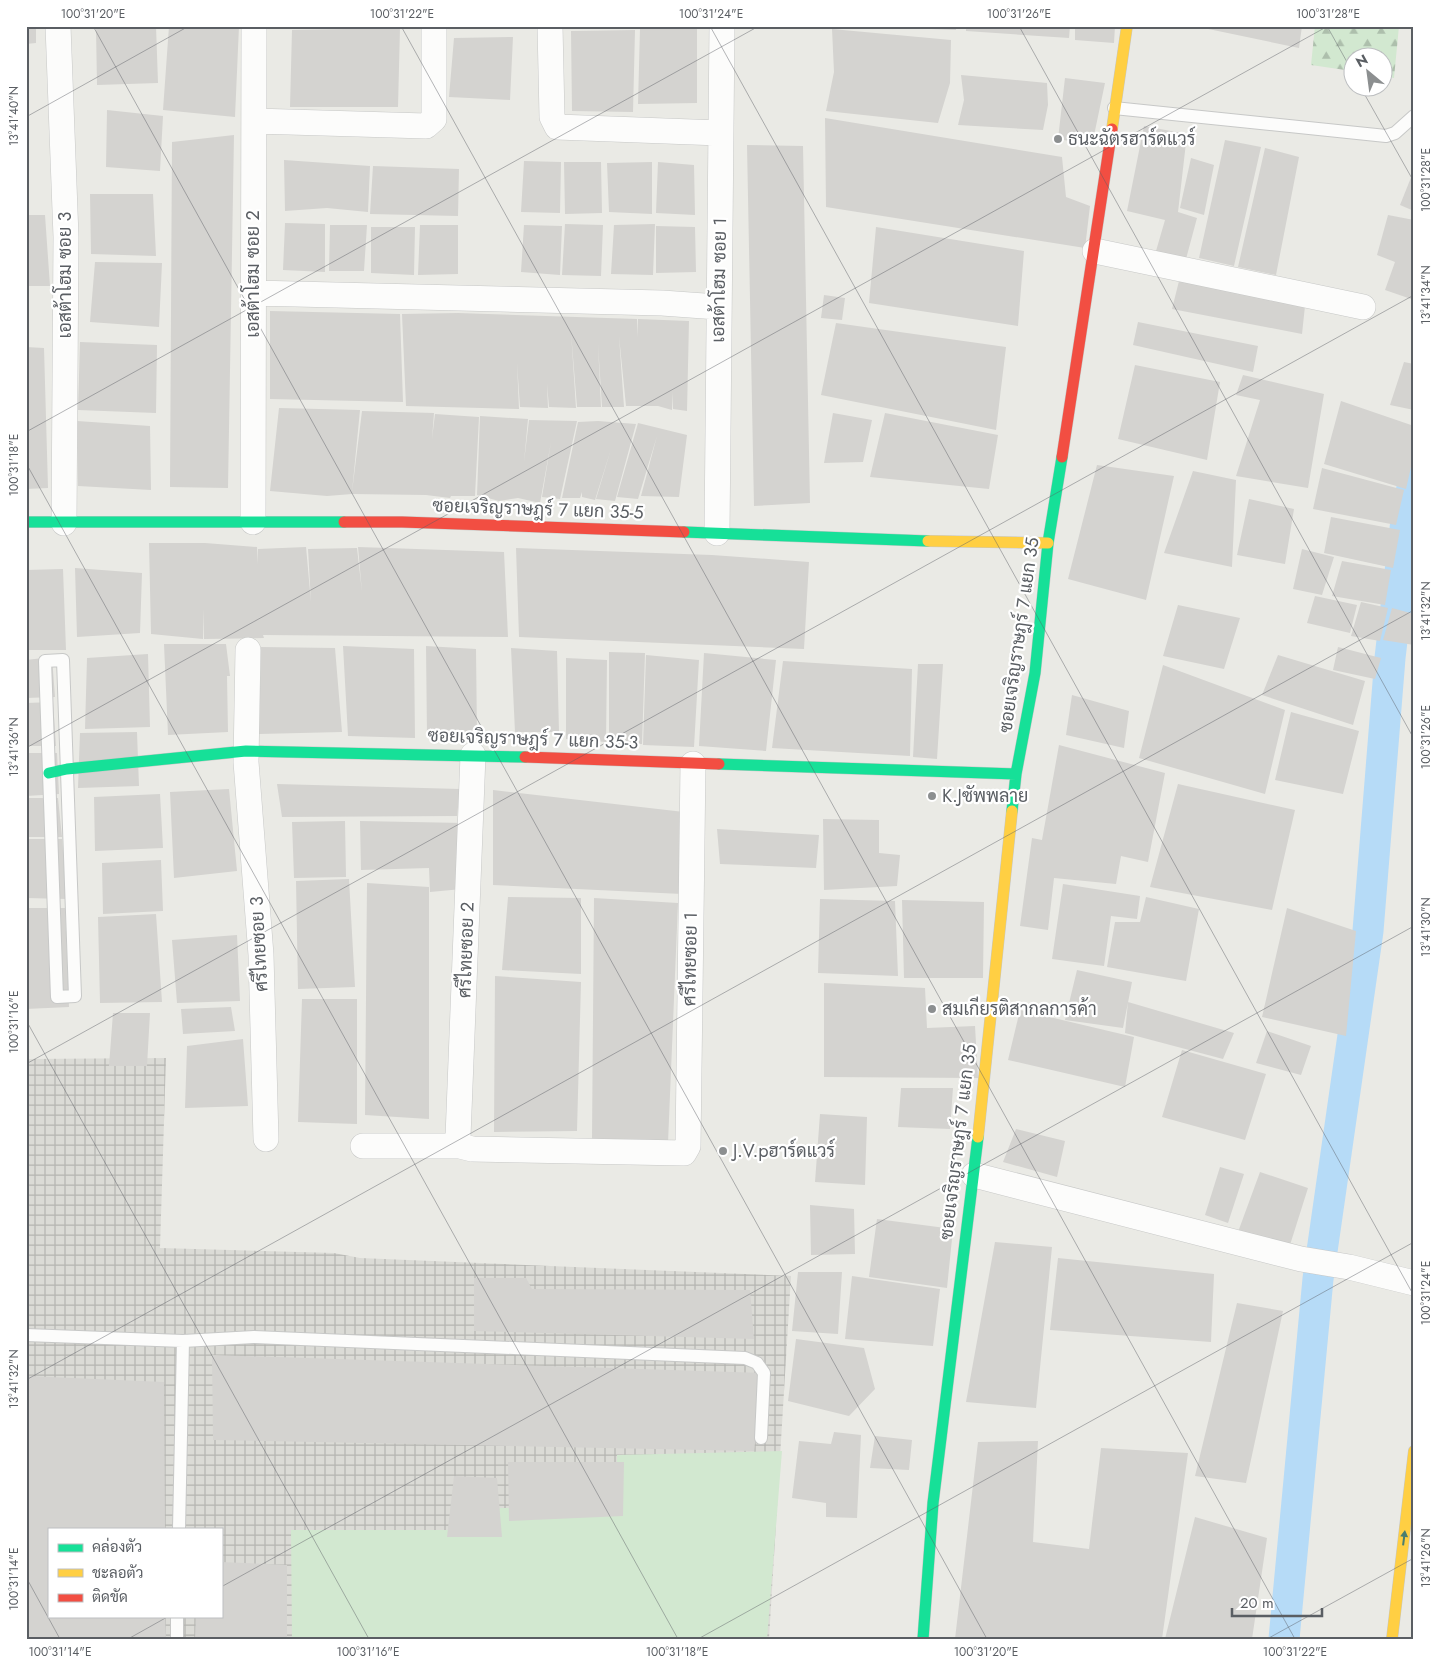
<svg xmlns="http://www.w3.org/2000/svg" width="1440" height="1665" viewBox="0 0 1440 1665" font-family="Jost,Sarabun,sans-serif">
<defs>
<pattern id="industrial-grid" width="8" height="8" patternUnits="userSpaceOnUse" patternTransform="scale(1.25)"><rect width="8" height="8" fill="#dbdbd6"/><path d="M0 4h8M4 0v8" fill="none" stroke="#b5b5b1"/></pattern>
<pattern id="forest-firs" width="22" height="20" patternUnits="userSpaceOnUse" patternTransform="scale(1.25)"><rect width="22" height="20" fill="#d2e8d0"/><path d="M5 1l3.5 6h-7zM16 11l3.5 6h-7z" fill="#adbfac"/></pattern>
</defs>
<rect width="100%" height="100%" fill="#eaeae5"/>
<!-- industrial -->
<path fill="url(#industrial-grid)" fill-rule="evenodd" d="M166 1058 160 1248 334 1253 360 1258 791 1276 769 1639H26V1059ZM49 1529H221V1616H49Z"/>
<!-- grass -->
<path fill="#d2e8d0" d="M782 1451 767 1639H292L291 1530H495L497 1508 617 1509V1455Z"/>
<!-- forest -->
<path fill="url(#forest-firs)" d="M1315 26H1399L1394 78 1383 76 1382 58H1352V71L1311 65Z"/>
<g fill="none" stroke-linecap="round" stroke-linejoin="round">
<!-- canal -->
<path stroke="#b6dbf7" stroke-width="31" d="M1284 1639 1318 1279 1368 931 1390 658 1408 503 1414 481"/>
</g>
<!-- building -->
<path fill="#d4d3d0" d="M36 26V43L26 44V27Z
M118 26H156L158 83 97 85 96 28Z
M169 26H239L235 117 163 110Z
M886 26H904V29L886 28Z
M906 26H956V30L906 28Z
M966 26H1070L1069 38 966 31Z
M1075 26H1115L1114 43 1075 40Z
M1194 26H1302L1299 48Z
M400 28 398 107H290L292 30Z
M697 28V103L638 104 640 29Z
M832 29 951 40 950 83 938 123 826 111 834 72Z
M635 30 633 112 572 111 571 31Z
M513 37 510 100 449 97 454 38Z
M961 75 1047 83 1048 105 1043 130 958 125 964 100Z
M1065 78 1105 83 1092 145 1058 139Z
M107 110 163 116 160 171 106 167Z
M825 118 1062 157 1066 197 1090 206 1085 248 826 207Z
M1144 126 1187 134 1178 212 1197 218 1186 259 1156 251 1165 220 1127 211Z
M234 135 228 488 170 487 172 142Z
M1225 140 1261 147 1234 266 1199 258Z
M747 145 803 146 810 503 754 506Z
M1265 148 1299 157 1276 275 1238 267Z
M1191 158 1214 165 1204 215 1180 208Z
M284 160 370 166 368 212 327 208 285 211Z
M524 161 561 162 560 213 521 212Z
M564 162H601L602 213 565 214Z
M652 162V214L609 212 607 163Z
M658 162 694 165 695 215 656 213Z
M373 166 459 169 458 216 370 214Z
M1414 170V211L1400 205Z
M90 194H153L156 256 91 254Z
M26 215H45L50 286H26Z
M1388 215 1414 220V300L1385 290 1395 262 1377 255Z
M285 223 325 224V272L283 270Z
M565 224 603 225 601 276 562 275Z
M655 224 653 275 611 274 614 225Z
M330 225H367L364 271H329Z
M420 225H458V274L418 275Z
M524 225 562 226 560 275 521 272Z
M656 226 695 227 696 272 656 273Z
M371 227H415L414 275 371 273Z
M876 227 1024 251 1018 326 869 303Z
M95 262 162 263 159 327 90 322Z
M1179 281 1305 306 1302 334 1172 309Z
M824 295 845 298 842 320 821 318Z
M270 311 400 314 403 402 270 399Z
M458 313 637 319 638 337V319L689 321 687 411 673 409 672 392V410L658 406H626L619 336 624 407H602L598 344 601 407H577L571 332 576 408 549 407 547 384 548 408 520 407 517 363 519 409 406 406 402 314Z
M1138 322 1258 346 1253 372 1133 345Z
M836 323 1006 347 996 430 821 395Z
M80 342 157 345 156 413 78 410Z
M26 347 44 348 48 488 26 489Z
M1404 362 1414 364V410L1390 405Z
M1135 365 1220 382 1207 460 1118 439Z
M1243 375 1324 394 1308 488 1236 476 1260 400 1236 395Z
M1341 401 1414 426V454L1406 489 1324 464Z
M279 408 360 410 352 492 362 411 434 413 432 439 435 414 479 417 475 496H451L450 498 426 495 352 494 327 496 270 491Z
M833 413 872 420 863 462 824 463Z
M885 413 998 435 989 489 870 477Z
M480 416 528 419 524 462 529 420 577 421 560 499 542 497 551 442 540 503 518 498 499 501 477 495Z
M77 421 150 426 151 490 78 486Z
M598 421 636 424 615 501 596 499 611 449 595 500 582 497V492L580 498H562L578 422Z
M638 423 687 435 679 497 641 496 657 436 638 499 617 497Z
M1097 465 1174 476 1146 600 1068 579Z
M1322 468 1404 490 1396 525 1313 509Z
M1193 471 1236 480 1232 567 1164 553Z
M1249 499 1294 509 1285 564 1237 555Z
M1331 517 1400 530 1393 568 1324 553Z
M149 543H205L257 547 258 564V549L306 547 311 602 308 549 357 548 362 592 358 547 504 552 508 637 263 635 264 638 204 639V609L203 639 151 634Z
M516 548 712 555 809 562 804 649 519 637Z
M1302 549 1334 557 1322 595 1293 589Z
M1342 561 1391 570 1385 605 1332 596Z
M75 568 142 573 140 633 77 637Z
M63 569 66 650H26V570Z
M1315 596 1357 605 1350 633 1307 623Z
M1361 602 1388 608 1380 641 1351 636Z
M1178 605 1240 618 1224 669 1163 656Z
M1392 608 1414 614V645L1383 640Z
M164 644H226L230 676H227L228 732 168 735Z
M343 646 414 649 415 738 348 736Z
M426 646 476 649 477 738 427 736Z
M261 647 335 648 342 732 259 734Z
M1338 647 1381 658 1375 679 1333 670Z
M511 648 557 651 559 732H515Z
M609 652 645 653 642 744H609Z
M704 653 776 660 766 751 699 746Z
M148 654 150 727 85 729 87 658Z
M646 655 699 660 694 747 643 745Z
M1278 655 1365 681 1353 725 1262 695Z
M52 657 55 697 26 698V660Z
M566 658 607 660 606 742 566 739Z
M783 661 912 669 910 756 772 748Z
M918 664H943L937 759 913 757Z
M1163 665 1285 710 1265 794 1139 758Z
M1072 695 1129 711 1124 748 1066 735Z
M53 702 56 746H26V703Z
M1291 712 1359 731 1343 794 1275 780Z
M137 732 139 786 78 788 80 733Z
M1059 745 1165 773 1148 862 1121 856 1116 884 1054 878 1048 930 1020 926 1032 838 1042 840Z
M26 753H57L59 794 26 796Z
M277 784 460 789 457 816 282 817Z
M1178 784 1295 810 1272 910 1150 887Z
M229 789 237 871 174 878 170 792Z
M493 790 684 812 682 894 493 885Z
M160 794 163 848 95 851 94 797Z
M26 798H58L62 837H26Z
M823 819 879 820V853L900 855 897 886 824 890Z
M345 821 346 877 294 878 292 822Z
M360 821 464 823 462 889 430 892 429 868 361 870Z
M717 829 819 835 816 868 720 864Z
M26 839H62L67 899 26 898Z
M161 860 163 911 103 914 102 863Z
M349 879 355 987 298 989 296 881Z
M367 883 429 887V1119L365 1115Z
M1063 884 1140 896 1137 919 1111 916 1104 966 1052 959Z
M508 897 581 898V974L502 970Z
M1146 897 1199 909 1186 981 1107 967 1115 922H1140Z
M594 898 678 903 668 1143 592 1139Z
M820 899 895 901 898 976 818 973Z
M902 900 984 902 983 978H904Z
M26 908H65L69 1007 26 1009Z
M1287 908 1356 931 1346 1036 1262 1017Z
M156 914 162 1002 100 1003 98 917Z
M237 935 240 1001 177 1003 172 940Z
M1077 970 1132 982 1123 1028 1065 1020Z
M495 976 581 982 577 1131 494 1132Z
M824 983 925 988 927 1028 975 1026 978 1078 824 1077Z
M302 999H357V1124L298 1122Z
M1128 1002 1234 1033 1223 1059 1125 1033Z
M231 1007 235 1031 183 1034 181 1009Z
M1020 1010 1134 1037 1125 1087 1008 1060Z
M113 1013H150L147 1066H109Z
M1267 1031 1311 1046 1301 1075 1256 1063Z
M243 1039 248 1106 185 1108 187 1046Z
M1182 1050 1266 1074 1245 1140 1162 1117Z
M901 1088H953L950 1129 898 1127Z
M820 1114 867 1117 865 1185 815 1182Z
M1016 1129 1065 1141 1057 1177 1003 1162Z
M1220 1167 1244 1174 1228 1223 1205 1215Z
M1260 1172 1308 1188 1290 1245 1238 1232Z
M810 1205 854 1209 855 1254 811 1255Z
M877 1219 953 1229 947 1288 869 1277Z
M995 1242 1052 1247 1036 1408 966 1402Z
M1058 1258 1214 1274 1211 1342 1050 1330Z
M798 1272H842L838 1334 792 1331Z
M852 1276 940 1289 933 1346 845 1339Z
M474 1278H526L532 1289 750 1290 754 1339 474 1331Z
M1237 1303 1283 1311 1246 1483 1195 1476Z
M796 1339 864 1348 875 1389 849 1416 788 1401Z
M212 1355 764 1373 754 1451 213 1440Z
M26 1376 164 1382 165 1529H49V1616H165L166 1639H26Z
M834 1432 861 1435 857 1518 826 1517V1503L792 1498 799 1441 831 1444Z
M875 1436 912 1440 909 1470 870 1468Z
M1038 1441 1033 1542 1089 1549 1101 1448 1188 1453 1162 1639H955L978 1442Z
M508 1462H624L623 1516 509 1521Z
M454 1476 497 1478 502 1537H447Z
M1195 1517 1267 1538 1252 1639H1165Z
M221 1562 287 1565V1639H195L196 1616H221Z"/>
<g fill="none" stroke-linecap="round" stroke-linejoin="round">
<!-- lane casing -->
<g stroke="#c7c8c7" stroke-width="14">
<path id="lane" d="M1114 108 1386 136 1395 133 1414 116
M63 660 75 996 57 997 45 661Z
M26 1335 183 1341 254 1337 745 1358 757 1363 764 1373 761 1438
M179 1529 183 1341
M177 1639V1616"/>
</g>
<!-- street casing -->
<g stroke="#c7c8c7" stroke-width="26">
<path id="street" d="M58 26 66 237 64 523
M550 26 552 117 557 127 720 133
M254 121 426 126 434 119V26
M1095 251 1363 307
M253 293 662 303 718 307
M253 522 254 26
M717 533 722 26
M248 650 246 762 261 955 266 1139
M363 1146H460L472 1149 684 1153 688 1146 693 764
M460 1146 458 1137 473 755
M974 1175 1301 1259 1349 1267 1414 1283"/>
</g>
<!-- fast casing -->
<g stroke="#c6c7c5" stroke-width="12">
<path id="fast" d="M26 522H344
M684 532 928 541
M719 764 1016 774
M49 773 67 769 246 751 525 757
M1012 811 1016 774 1035 673 1048 543 1062 457
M923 1639 933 1503 978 1137"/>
</g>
<!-- slow casing -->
<g stroke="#c6c7c5" stroke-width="12">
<path id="slow" d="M1112 129 1127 26
M928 541 1048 543
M978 1137 1012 811
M1392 1639 1414 1451"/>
</g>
<!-- jam casing -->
<g stroke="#c6c7c5" stroke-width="12">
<path id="jam" d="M1062 457 1112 129
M344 522H402L684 532
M525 757 719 764"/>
</g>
<!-- lane -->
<use href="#lane" stroke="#fcfcfb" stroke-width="12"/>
<!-- street -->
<use href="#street" stroke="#fcfcfb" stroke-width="25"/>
<!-- fast -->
<use href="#fast" stroke="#16e098" stroke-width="11"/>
<!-- slow -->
<use href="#slow" stroke="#ffcf43" stroke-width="11"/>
<!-- jam -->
<use href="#jam" stroke="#f24e42" stroke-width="11"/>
</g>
<!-- one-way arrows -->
<defs><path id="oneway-solid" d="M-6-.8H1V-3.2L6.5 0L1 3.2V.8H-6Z" transform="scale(1.25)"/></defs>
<use fill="#497e70" href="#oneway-solid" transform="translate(1404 1538) rotate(-83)"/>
<!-- ticks -->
<path fill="none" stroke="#5a5e63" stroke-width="1" stroke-opacity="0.45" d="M93 26 987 1639M401 26 1295 1639M710 26 1414 1296M1019 26 1414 739M1327 26 1352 71M1361 88 1414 182M26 117 189 26M26 432 759 26M26 463 678 1639M26 748 1328 26M26 1020 369 1639M26 1064 1414 295M26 1380 1414 610M26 1577 60 1639M221 1587 1414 926M128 1639 169 1616M698 1639 1414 1242M1267 1639 1414 1558"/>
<!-- markers -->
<g fill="#8c8f90" stroke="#fff" stroke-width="2">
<circle cx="1058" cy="139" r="5"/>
<circle cx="932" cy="796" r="5"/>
<circle cx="932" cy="1009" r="5"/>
<circle cx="723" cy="1151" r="5"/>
</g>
<g text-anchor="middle" stroke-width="4.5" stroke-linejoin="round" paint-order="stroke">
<!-- poi labels -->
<g font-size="18" fill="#5a5e63" stroke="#fff" text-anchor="start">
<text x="1068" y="145">ธนะฉัตรฮาร์ดแวร์</text>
<text x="942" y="802">K.Jซัพพลาย</text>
<text x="942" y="1015">สมเกียรติสากลการค้า</text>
<text x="733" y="1157">J.V.pฮาร์ดแวร์</text>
</g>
<!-- street labels -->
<g font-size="18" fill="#5a5e63" stroke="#fff">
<text transform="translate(253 274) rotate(-90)" y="6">เอสต้าโฮม ซอย 2</text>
<text transform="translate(65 275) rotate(-90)" y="6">เอสต้าโฮม ซอย 3</text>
<text transform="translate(719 280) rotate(-89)" y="6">เอสต้าโฮม ซอย 1</text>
<text transform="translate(538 509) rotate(2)" y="6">ซอยเจริญราษฎร์ 7 แยก 35-5</text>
<text transform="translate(1019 635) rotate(-82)" y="6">ซอยเจริญราษฎร์ 7 แยก 35</text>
<text transform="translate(533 739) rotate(2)" y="6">ซอยเจริญราษฎร์ 7 แยก 35-3</text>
<text transform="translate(259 944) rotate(-93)" y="6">ศรีไทยซอย 3</text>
<text transform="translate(466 950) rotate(-88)" y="6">ศรีไทยซอย 2</text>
<text transform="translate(690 959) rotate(-89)" y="6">ศรีไทยซอย 1</text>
<text transform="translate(958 1142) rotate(-83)" y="6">ซอยเจริญราษฎร์ 7 แยก 35</text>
</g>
</g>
<!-- border -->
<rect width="1440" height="1665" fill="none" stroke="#ffffff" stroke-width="55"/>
<!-- legend -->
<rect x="48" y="1528" width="175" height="90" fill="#ffffff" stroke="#bdbfc1"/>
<rect x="58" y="1544" width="25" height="8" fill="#16e098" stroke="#bdbfc1"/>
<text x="92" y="1552" font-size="15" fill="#5a5e63">คล่องตัว</text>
<rect x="58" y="1569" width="25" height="8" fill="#ffcf43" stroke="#bdbfc1"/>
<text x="92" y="1578" font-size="15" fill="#5a5e63">ชะลอตัว</text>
<rect x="58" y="1594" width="25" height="8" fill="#f24e42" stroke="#bdbfc1"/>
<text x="92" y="1602" font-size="15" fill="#5a5e63">ติดขัด</text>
<!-- north arrow -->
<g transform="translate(1368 72) rotate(331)"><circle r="24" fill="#ffffff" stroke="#bdbfc1"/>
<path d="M0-4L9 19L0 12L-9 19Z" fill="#8c8f90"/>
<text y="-8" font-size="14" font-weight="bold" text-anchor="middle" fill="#5a5e63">N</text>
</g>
<!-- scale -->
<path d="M1232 1608v8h90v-8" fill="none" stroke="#5a5e63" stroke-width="2.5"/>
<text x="1240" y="1608" font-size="15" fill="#5a5e63" stroke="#ffffff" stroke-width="4" paint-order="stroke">20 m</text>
<rect x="28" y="28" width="1384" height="1610" fill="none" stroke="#5a5e63" stroke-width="2"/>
<g font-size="12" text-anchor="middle" fill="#5a5e63">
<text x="93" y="18">100°31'20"E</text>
<text x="402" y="18">100°31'22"E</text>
<text x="711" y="18">100°31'24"E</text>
<text x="1019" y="18">100°31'26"E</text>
<text x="1328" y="18">100°31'28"E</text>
<text transform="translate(14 116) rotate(-90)" y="4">13°41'40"N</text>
<text transform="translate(1426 180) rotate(-90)" y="4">100°31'28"E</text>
<text transform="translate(1426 295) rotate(-90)" y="4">13°41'34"N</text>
<text transform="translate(14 465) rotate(-90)" y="4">100°31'18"E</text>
<text transform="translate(1426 611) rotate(-90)" y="4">13°41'32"N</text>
<text transform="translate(1426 737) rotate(-90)" y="4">100°31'26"E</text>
<text transform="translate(14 747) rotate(-90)" y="4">13°41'36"N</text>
<text transform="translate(1426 927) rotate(-90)" y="4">13°41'30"N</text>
<text transform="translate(14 1022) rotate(-90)" y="4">100°31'16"E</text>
<text transform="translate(1426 1293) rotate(-90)" y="4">100°31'24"E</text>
<text transform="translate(14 1379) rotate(-90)" y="4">13°41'32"N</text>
<text transform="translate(1426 1558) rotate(-90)" y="4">13°41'26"N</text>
<text transform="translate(14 1579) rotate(-90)" y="4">100°31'14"E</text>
<text x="60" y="1656">100°31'14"E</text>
<text x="368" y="1656">100°31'16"E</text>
<text x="677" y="1656">100°31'18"E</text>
<text x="986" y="1656">100°31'20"E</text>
<text x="1295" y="1656">100°31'22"E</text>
</g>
</svg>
